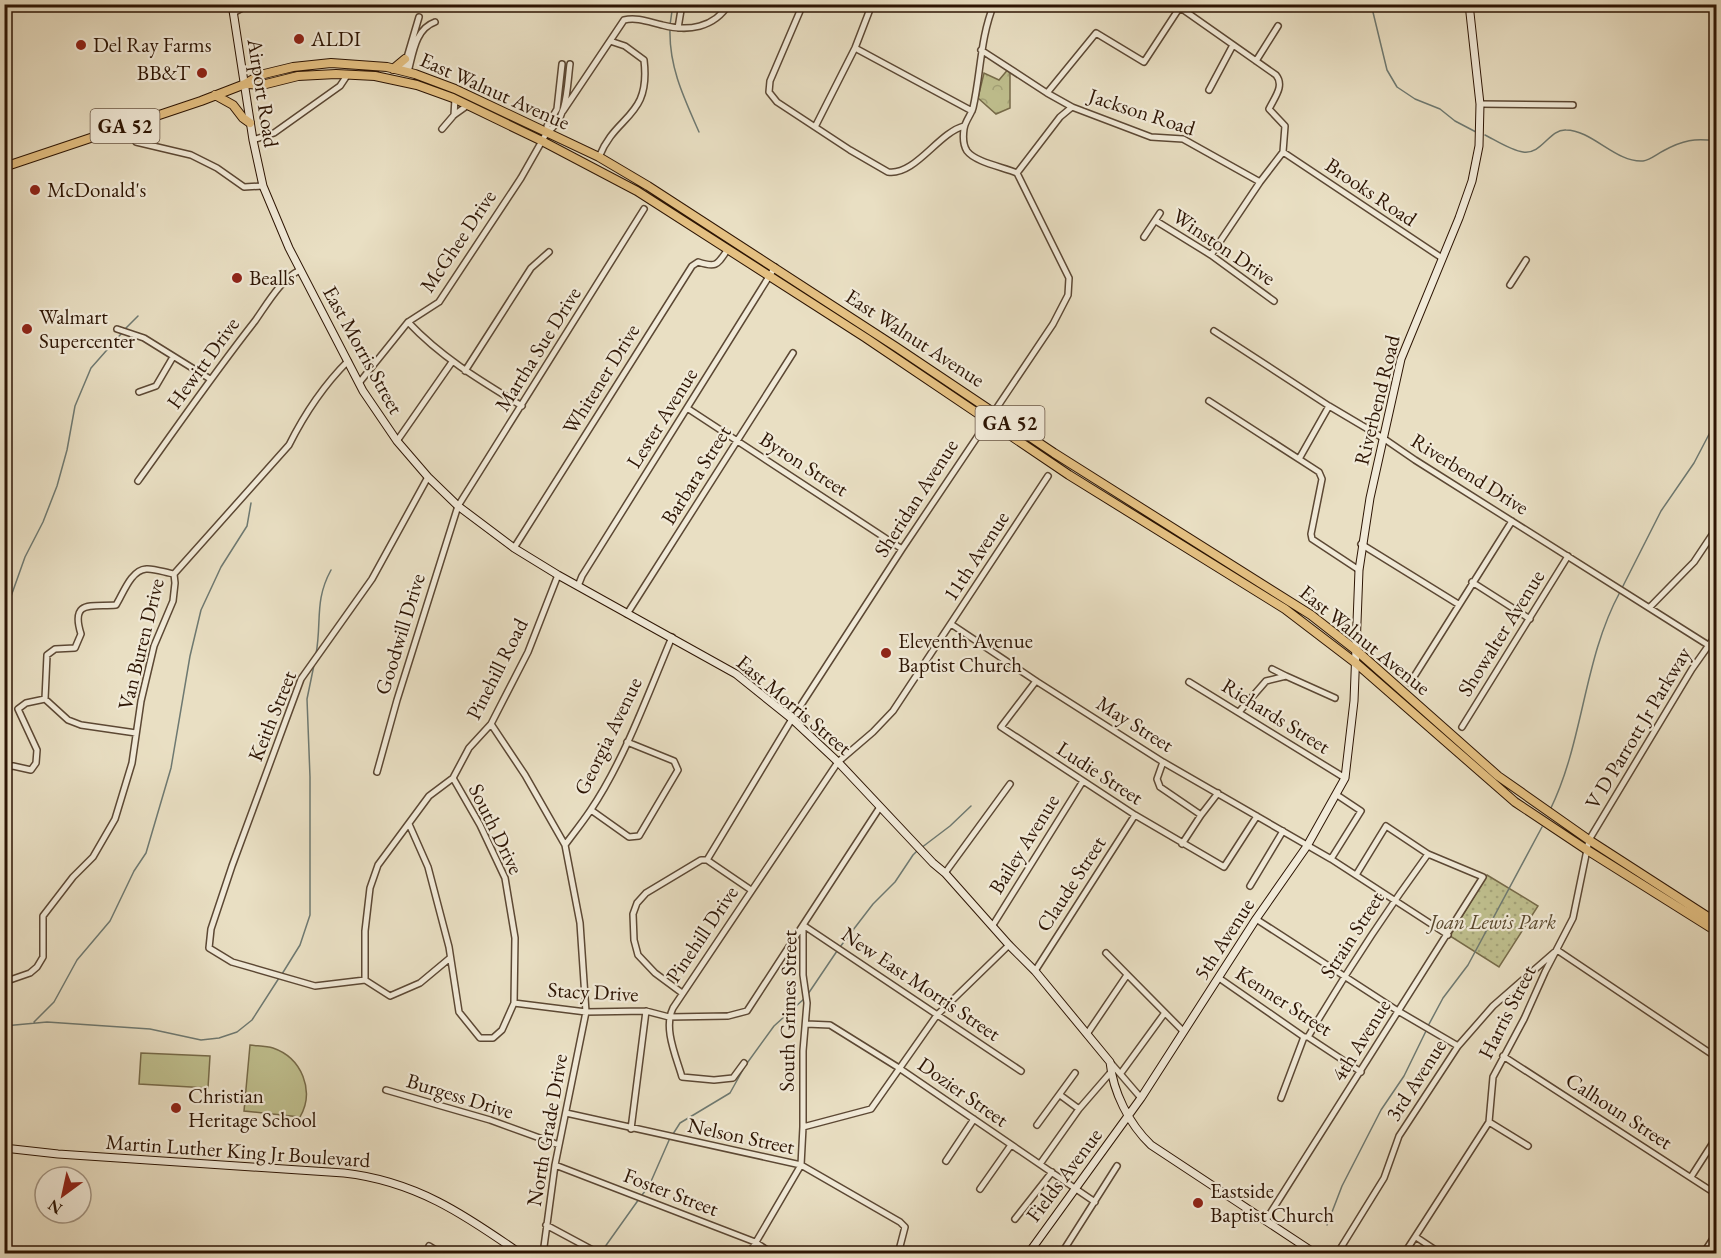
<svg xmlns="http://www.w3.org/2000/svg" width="1721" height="1258" viewBox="0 0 1721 1258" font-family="'EB Garamond',serif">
<defs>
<pattern id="grass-dots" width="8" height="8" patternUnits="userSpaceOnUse" patternTransform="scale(1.5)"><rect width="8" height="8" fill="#bfbf8e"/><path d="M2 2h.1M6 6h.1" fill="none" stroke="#a4a379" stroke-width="1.8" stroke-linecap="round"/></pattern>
<pattern id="forest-crowns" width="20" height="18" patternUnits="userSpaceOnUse" patternTransform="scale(1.5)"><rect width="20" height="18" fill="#bfbf8e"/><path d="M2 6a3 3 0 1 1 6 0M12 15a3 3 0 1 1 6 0" fill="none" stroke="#a4a379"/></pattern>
</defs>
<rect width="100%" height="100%" fill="#e9dfc3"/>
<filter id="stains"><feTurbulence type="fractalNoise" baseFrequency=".00333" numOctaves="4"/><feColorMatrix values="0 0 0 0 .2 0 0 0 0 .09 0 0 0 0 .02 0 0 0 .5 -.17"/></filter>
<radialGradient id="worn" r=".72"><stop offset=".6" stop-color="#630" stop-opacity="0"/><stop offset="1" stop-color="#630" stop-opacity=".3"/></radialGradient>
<!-- grass -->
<path fill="url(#grass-dots)" stroke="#766a49" stroke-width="1.5" d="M1487 875 1538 906 1499 967 1450 936Z"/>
<!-- forest -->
<path fill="url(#forest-crowns)" stroke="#766a49" stroke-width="1.5" d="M1010 67V108L996 114 978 98 984 73 999 80Z"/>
<!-- garden -->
<path fill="#bfbf8e" stroke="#766a49" stroke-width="1.5" d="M250 1045C257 1046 266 1046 273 1048 302 1058 315 1091 300 1117L244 1111Z
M141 1053 210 1056 208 1088 139 1084Z"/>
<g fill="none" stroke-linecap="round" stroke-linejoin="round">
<!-- stream -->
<path stroke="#6e7971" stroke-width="1.5" d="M1371 4 1387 70 1397 87 1415 99 1440 109 1455 121 1476 132
M670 25 673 4
M670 30C669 67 684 98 699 132
M1485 135C1495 140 1512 151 1523 152 1542 155 1549 129 1566 130 1592 130 1616 163 1643 161 1650 160 1657 154 1663 151 1683 140 1695 138 1716 141
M124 330 138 316
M1622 588 1661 511 1694 463 1716 421
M4 616 25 557 43 522 57 486 67 450 75 406 91 368 121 334
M316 654C322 622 314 601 331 570
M1550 810C1584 741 1583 660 1620 592
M921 848 950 826 971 806
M840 947 873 904 895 882 913 855 917 851
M282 974 300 945 310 915V777L307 699 314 665
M808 994 837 951
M34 1022 54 1002 77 960 110 921 134 871 146 853 171 768 190 656 201 610 221 567 247 526 251 503
M4 1026 47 1022 150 1029 201 1040 219 1038 237 1032 252 1020 279 978
M1428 1026 1443 998 1468 965 1542 827
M673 1134 680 1123 730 1093 745 1066 774 1026 805 998
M642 1195 649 1186 670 1138
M1327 1225 1342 1186 1381 1110 1404 1076 1426 1031
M602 1251 639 1199"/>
<!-- street casing -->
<g stroke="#5c4834" stroke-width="8">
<path id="street" d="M803 4 770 81 769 92 777 102 850 150 888 172C915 176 938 133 964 126
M1175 4 1276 75C1285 86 1274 98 1269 109L1285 126 1283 152 1260 182 1211 255
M233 13 250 4
M678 28 682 4
M855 48 972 111
M981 50 1047 93 1072 107 1151 137 1183 139 1260 182
M1256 61 1278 26
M403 71 419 17
M408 72C413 54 415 29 435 22
M1209 90 1233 45
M1047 93 1096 33 1144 62 1182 4
M1480 104 1573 105
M563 111 624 20C637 17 649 22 662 25 688 32 714 28 729 4
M454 115 455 99
M127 126 136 142 191 155 217 168 244 187 263 186
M815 127 855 48 872 4
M442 129 454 115 468 105
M547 132C568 120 567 85 570 64
M253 140 274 133 340 86 348 74
M1283 152 1442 258
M599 157C616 114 651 118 644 60L625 46 610 41
M1017 173 1060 117 1072 107
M1156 221 1211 255 1274 301
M1144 237 1160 213
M1510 285 1526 260
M408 322C442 358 481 381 522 406
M117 329 144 338 210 379
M1214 331 1329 406 1383 438 1415 460 1708 645
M465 371 531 268 549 252
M359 383 408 322 439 302 521 178 542 141 547 132V126L557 109 562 64
M139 392 156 386 173 357
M1209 401 1319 472 1322 479 1311 534 1312 539 1359 570
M687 408 902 549
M397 441 452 362
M1299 459 1329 406
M138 481C177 427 214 373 255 321 267 304 281 279 300 270
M1361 544 1458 604
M514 548 692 266 698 262C717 268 717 265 728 249
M1472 582 1530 619
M578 586 582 576 775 267
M1650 607 1694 562 1716 529
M627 614 793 353
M951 624 1036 681 1163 762 1331 859 1448 935
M1272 669 1286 676
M1036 681 1001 727 1135 815 1224 867 1257 816
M1189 682 1345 778
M1410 683 1512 521
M45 699 68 720 81 725 136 733
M1239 712 1266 681 1286 676 1335 698
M491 724 525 775 565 845 580 923 586 1012 555 1165 543 1254
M1462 727 1568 556
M1163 762 1157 779 1160 787 1201 815
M4 768 13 766 31 770 36 763 37 750 18 709 26 703 45 699 47 655 55 649 75 648 81 634C70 599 92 607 116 605 123 594 131 570 146 569 154 568 166 573 174 574
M377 772 397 700 458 506 644 209
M591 810 629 837 639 836 678 770 674 761 627 742
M409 824 428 867 449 947 459 1012 480 1038H493L502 1030 514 1003 515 938 505 878 480 825 453 778
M1182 844 1201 815 1218 793
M565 845C573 834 582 823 590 811 624 761 648 694 672 637
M1331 859 1361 811 1337 795
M707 860 751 890
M945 873 1010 784
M1250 886 1283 831
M1256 919 1398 1011 1458 1046
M993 925 1083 781
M1106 953 1183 1031
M450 958 420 983 390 996 365 980V931L370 888 378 865 429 796 453 778 469 748 491 724 528 652 558 575
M1035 971 1135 815
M1219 978 1304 1037H1308L1361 1072
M365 980 315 986 232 962 209 948 211 929 232 866 301 679 372 579 428 477
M4 982 30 973 37 967 43 957V916L73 877 93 857 115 819 132 763 141 701 154 646 173 601 175 583 174 574 289 445C305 413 323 386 348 361
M682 993 655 973 638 955 634 940 633 914 637 903 646 893 701 860H707L792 719 902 549 1053 324 1068 295 1069 278 1017 173C1003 167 975 162 967 151 963 145 963 136 964 129 965 121 971 115 973 108 981 73 980 38 994 4
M514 1003 586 1012 646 1011 669 1017 728 1016 747 1011 803 925 1021 1071
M806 1024 830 1025 899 1068 1095 1202
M1087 1034 1127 975
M1308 1037C1345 974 1385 913 1428 854
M1503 1056 1716 1194
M1110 1062 1141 1098
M744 1063 733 1078 714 1080 682 1077C676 1056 663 1028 673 1008L838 762 873 732 893 711 1048 476
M1121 1073 1164 1014
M386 1090 490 1120 559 1145
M1060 1095 1079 1109
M1281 1098 1304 1037
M566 1113 801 1165 900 1222 905 1227 898 1254
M4 1118H7
M1489 1122 1528 1146
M1037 1125 1075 1073
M803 1127 871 1109 937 1015 1009 945
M631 1129 646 1011
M946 1161 974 1119
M1040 1164 1079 1109 1111 1072
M555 1165 755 1242 773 1254
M1691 1177 1716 1138
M980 1189 1011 1145
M1015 1219 1052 1172
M1266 1220 1483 877 1428 854 1386 826 1356 875
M546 1225 600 1254
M1416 1237 1440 1253
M429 1246 442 1254
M749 1254 801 1165 803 1127V1051L807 1003 803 975V925L880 807
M1065 1254V1248L1117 1166
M1337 1254 1384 1178 1399 1136 1458 1046 1493 1006 1557 950 1716 1057
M1404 1254 1489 1122 1493 1077 1524 1019 1545 972 1573 918 1589 840 1692 669 1716 635
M1703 1254 1716 1234"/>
</g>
<!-- secondary casing -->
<g stroke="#2d1504" stroke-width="9">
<path id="secondary" d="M232 4 253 140 263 186 289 248 363 391 397 441 428 477 458 506 514 548 558 575 736 674 792 719 838 762 933 863 945 873 1009 945 1035 971 1110 1062C1113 1092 1129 1124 1151 1145L1316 1254
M4 1148 58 1154 344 1173C415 1181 464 1214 521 1254
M1028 1254 1141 1098 1256 919 1307 846 1345 778 1354 701 1359 570 1370 498 1401 359 1459 218 1472 181 1479 146 1480 104 1469 4"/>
</g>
<!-- primary casing -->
<g stroke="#2d1504" stroke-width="10">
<path id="primary" d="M393 69 405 59
M247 84 262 85 298 76 336 74 375 76 417 85 453 98 542 141 637 191 866 338 1069 475 1285 609 1357 664 1515 802 1587 850 1716 931
M215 95 233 105 243 118 250 123
M4 167 201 101 245 84 260 75 293 67 331 63 387 67 415 74 455 89 599 157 648 186 896 347 1054 453 1311 615 1357 651 1498 776 1589 840 1716 922"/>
</g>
<!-- street -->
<use href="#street" stroke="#f1ead8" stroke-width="5"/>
<!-- secondary -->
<use href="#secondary" stroke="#f1ead8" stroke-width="7"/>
<!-- primary -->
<use href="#primary" stroke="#e4c082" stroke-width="8"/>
</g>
<!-- markers -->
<g fill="#8f2418" stroke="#f1ead8" stroke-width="2">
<circle cx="299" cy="39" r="6"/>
<circle cx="81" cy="45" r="6"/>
<circle cx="202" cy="73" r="6"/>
<circle cx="35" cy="190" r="6"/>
<circle cx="237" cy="278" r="6"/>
<circle cx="27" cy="329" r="6"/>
<circle cx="886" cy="653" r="6"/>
<circle cx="176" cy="1108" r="6"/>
<circle cx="1198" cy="1203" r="6"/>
</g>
<g text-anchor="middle" stroke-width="4.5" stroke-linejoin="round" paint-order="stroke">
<!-- shield labels -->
<g fill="#f1ead8" stroke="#685544" stroke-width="1.5">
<rect x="90.5" y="109" width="69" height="34" rx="4.5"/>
<rect x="975.5" y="406" width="69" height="34" rx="4.5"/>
</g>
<g font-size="20" font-weight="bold" fill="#2d1504">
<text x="125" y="133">GA 52</text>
<text x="1010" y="430">GA 52</text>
</g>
<!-- poi labels -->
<g font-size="21" fill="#2d1504" stroke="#f1ead8" text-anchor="start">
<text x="311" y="46">ALDI</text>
<text x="93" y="52">Del Ray Farms</text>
<text x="190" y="80" text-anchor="end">BB&amp;T</text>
<text x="47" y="197">McDonald's</text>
<text x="249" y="285">Bealls</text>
<text x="39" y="324">Walmart<tspan x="39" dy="24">Supercenter</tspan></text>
<text x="898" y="648">Eleventh Avenue<tspan x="898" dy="24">Baptist Church</tspan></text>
<text x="188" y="1103">Christian<tspan x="188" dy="24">Heritage School</tspan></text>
<text x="1210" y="1198">Eastside<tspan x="1210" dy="24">Baptist Church</tspan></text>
</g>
<!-- street labels -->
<g font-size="21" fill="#2d1504" stroke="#f1ead8">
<text transform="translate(495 91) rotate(24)" y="7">East Walnut Avenue</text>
<text transform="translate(263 93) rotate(81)" y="7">Airport Road</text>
<text transform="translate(1142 112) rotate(18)" y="7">Jackson Road</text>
<text transform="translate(1371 192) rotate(34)" y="7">Brooks Road</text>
<text transform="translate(458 241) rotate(-56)" y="7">McGhee Drive</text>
<text transform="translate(1224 247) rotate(34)" y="7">Winston Drive</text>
<text transform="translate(915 338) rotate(33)" y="7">East Walnut Avenue</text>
<text transform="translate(538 349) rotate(-58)" y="7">Martha Sue Drive</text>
<text transform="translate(363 350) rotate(61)" y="7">East Morris Street</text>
<text transform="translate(203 363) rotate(-54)" y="7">Hewitt Drive</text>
<text transform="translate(601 379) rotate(-58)" y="7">Whitener Drive</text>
<text transform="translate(1377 400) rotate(-76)" y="7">Riverbend Road</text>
<text transform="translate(662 418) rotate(-58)" y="7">Lester Avenue</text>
<text transform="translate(804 464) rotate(33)" y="7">Byron Street</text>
<text transform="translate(1470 474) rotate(32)" y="7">Riverbend Drive</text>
<text transform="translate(696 475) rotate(-58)" y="7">Barbara Street</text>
<text transform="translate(916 498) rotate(-57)" y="7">Sheridan Avenue</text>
<text transform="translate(976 556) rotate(-57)" y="7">11th Avenue</text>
<text transform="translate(1501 633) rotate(-58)" y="7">Showalter Avenue</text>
<text transform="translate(400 634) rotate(-73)" y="7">Goodwill Drive</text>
<text transform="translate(1365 640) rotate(39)" y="7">East Walnut Avenue</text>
<text transform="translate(141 644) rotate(-76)" y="7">Van Buren Drive</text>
<text transform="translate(497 669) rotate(-63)" y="7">Pinehill Road</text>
<text transform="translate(794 705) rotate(40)" y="7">East Morris Street</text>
<text transform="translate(272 716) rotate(-68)" y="7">Keith Street</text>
<text transform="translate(1276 716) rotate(32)" y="7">Richards Street</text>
<text transform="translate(1135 724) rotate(32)" y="7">May Street</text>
<text transform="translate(1638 728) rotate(-59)" y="7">V D Parrott Jr Parkway</text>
<text transform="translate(608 736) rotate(-64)" y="7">Georgia Avenue</text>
<text transform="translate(1100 773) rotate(33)" y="7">Ludie Street</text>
<text transform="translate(496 829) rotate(64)" y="7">South Drive</text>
<text transform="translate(1024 844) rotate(-58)" y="7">Bailey Avenue</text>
<text transform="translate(1071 884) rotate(-57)" y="7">Claude Street</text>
<text transform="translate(702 934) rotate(-56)" y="7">Pinehill Drive</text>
<text transform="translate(1352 935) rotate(-57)" y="7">Strain Street</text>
<text transform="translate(1224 939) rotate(-57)" y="7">5th Avenue</text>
<text transform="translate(921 984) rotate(34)" y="7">New East Morris Street</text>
<text transform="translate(593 992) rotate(3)" y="7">Stacy Drive</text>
<text transform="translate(1284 1001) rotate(33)" y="7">Kenner Street</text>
<text transform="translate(788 1011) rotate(-89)" y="7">South Grimes Street</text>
<text transform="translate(1507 1012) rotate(-63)" y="7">Harris Street</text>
<text transform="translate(1361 1040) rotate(-58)" y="7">4th Avenue</text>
<text transform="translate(1416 1080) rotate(-57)" y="7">3rd Avenue</text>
<text transform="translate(963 1092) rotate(35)" y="7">Dozier Street</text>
<text transform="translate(460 1096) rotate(17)" y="7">Burgess Drive</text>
<text transform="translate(1619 1111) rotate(33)" y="7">Calhoun Street</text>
<text transform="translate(547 1130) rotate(-80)" y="7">North Grade Drive</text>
<text transform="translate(741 1136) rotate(12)" y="7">Nelson Street</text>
<text transform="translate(238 1151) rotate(4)" y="7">Martin Luther King Jr Boulevard</text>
<text transform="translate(1064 1175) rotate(-53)" y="7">Fields Avenue</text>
<text transform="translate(671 1192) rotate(21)" y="7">Foster Street</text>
</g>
<!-- park labels -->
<g font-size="21" font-style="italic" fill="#59482d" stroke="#f1ead8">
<text x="1493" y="929">Joan Lewis Park</text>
</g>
</g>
<!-- margin -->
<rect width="1721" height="1258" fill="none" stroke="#e9dfc3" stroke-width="24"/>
<rect x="6" y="6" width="1709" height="1246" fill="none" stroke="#2d1504" stroke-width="3"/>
<rect x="12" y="12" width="1697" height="1234" fill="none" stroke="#2d1504" stroke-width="1.5"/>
<!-- north arrow -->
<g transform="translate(63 1195) rotate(213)"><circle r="28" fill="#f1ead8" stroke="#a39583" stroke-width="1.5"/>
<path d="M0-4.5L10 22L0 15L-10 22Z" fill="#8f2418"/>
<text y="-9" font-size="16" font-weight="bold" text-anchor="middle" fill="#2d1504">N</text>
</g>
<rect width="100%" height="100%" filter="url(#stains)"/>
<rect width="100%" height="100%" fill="url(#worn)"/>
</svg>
